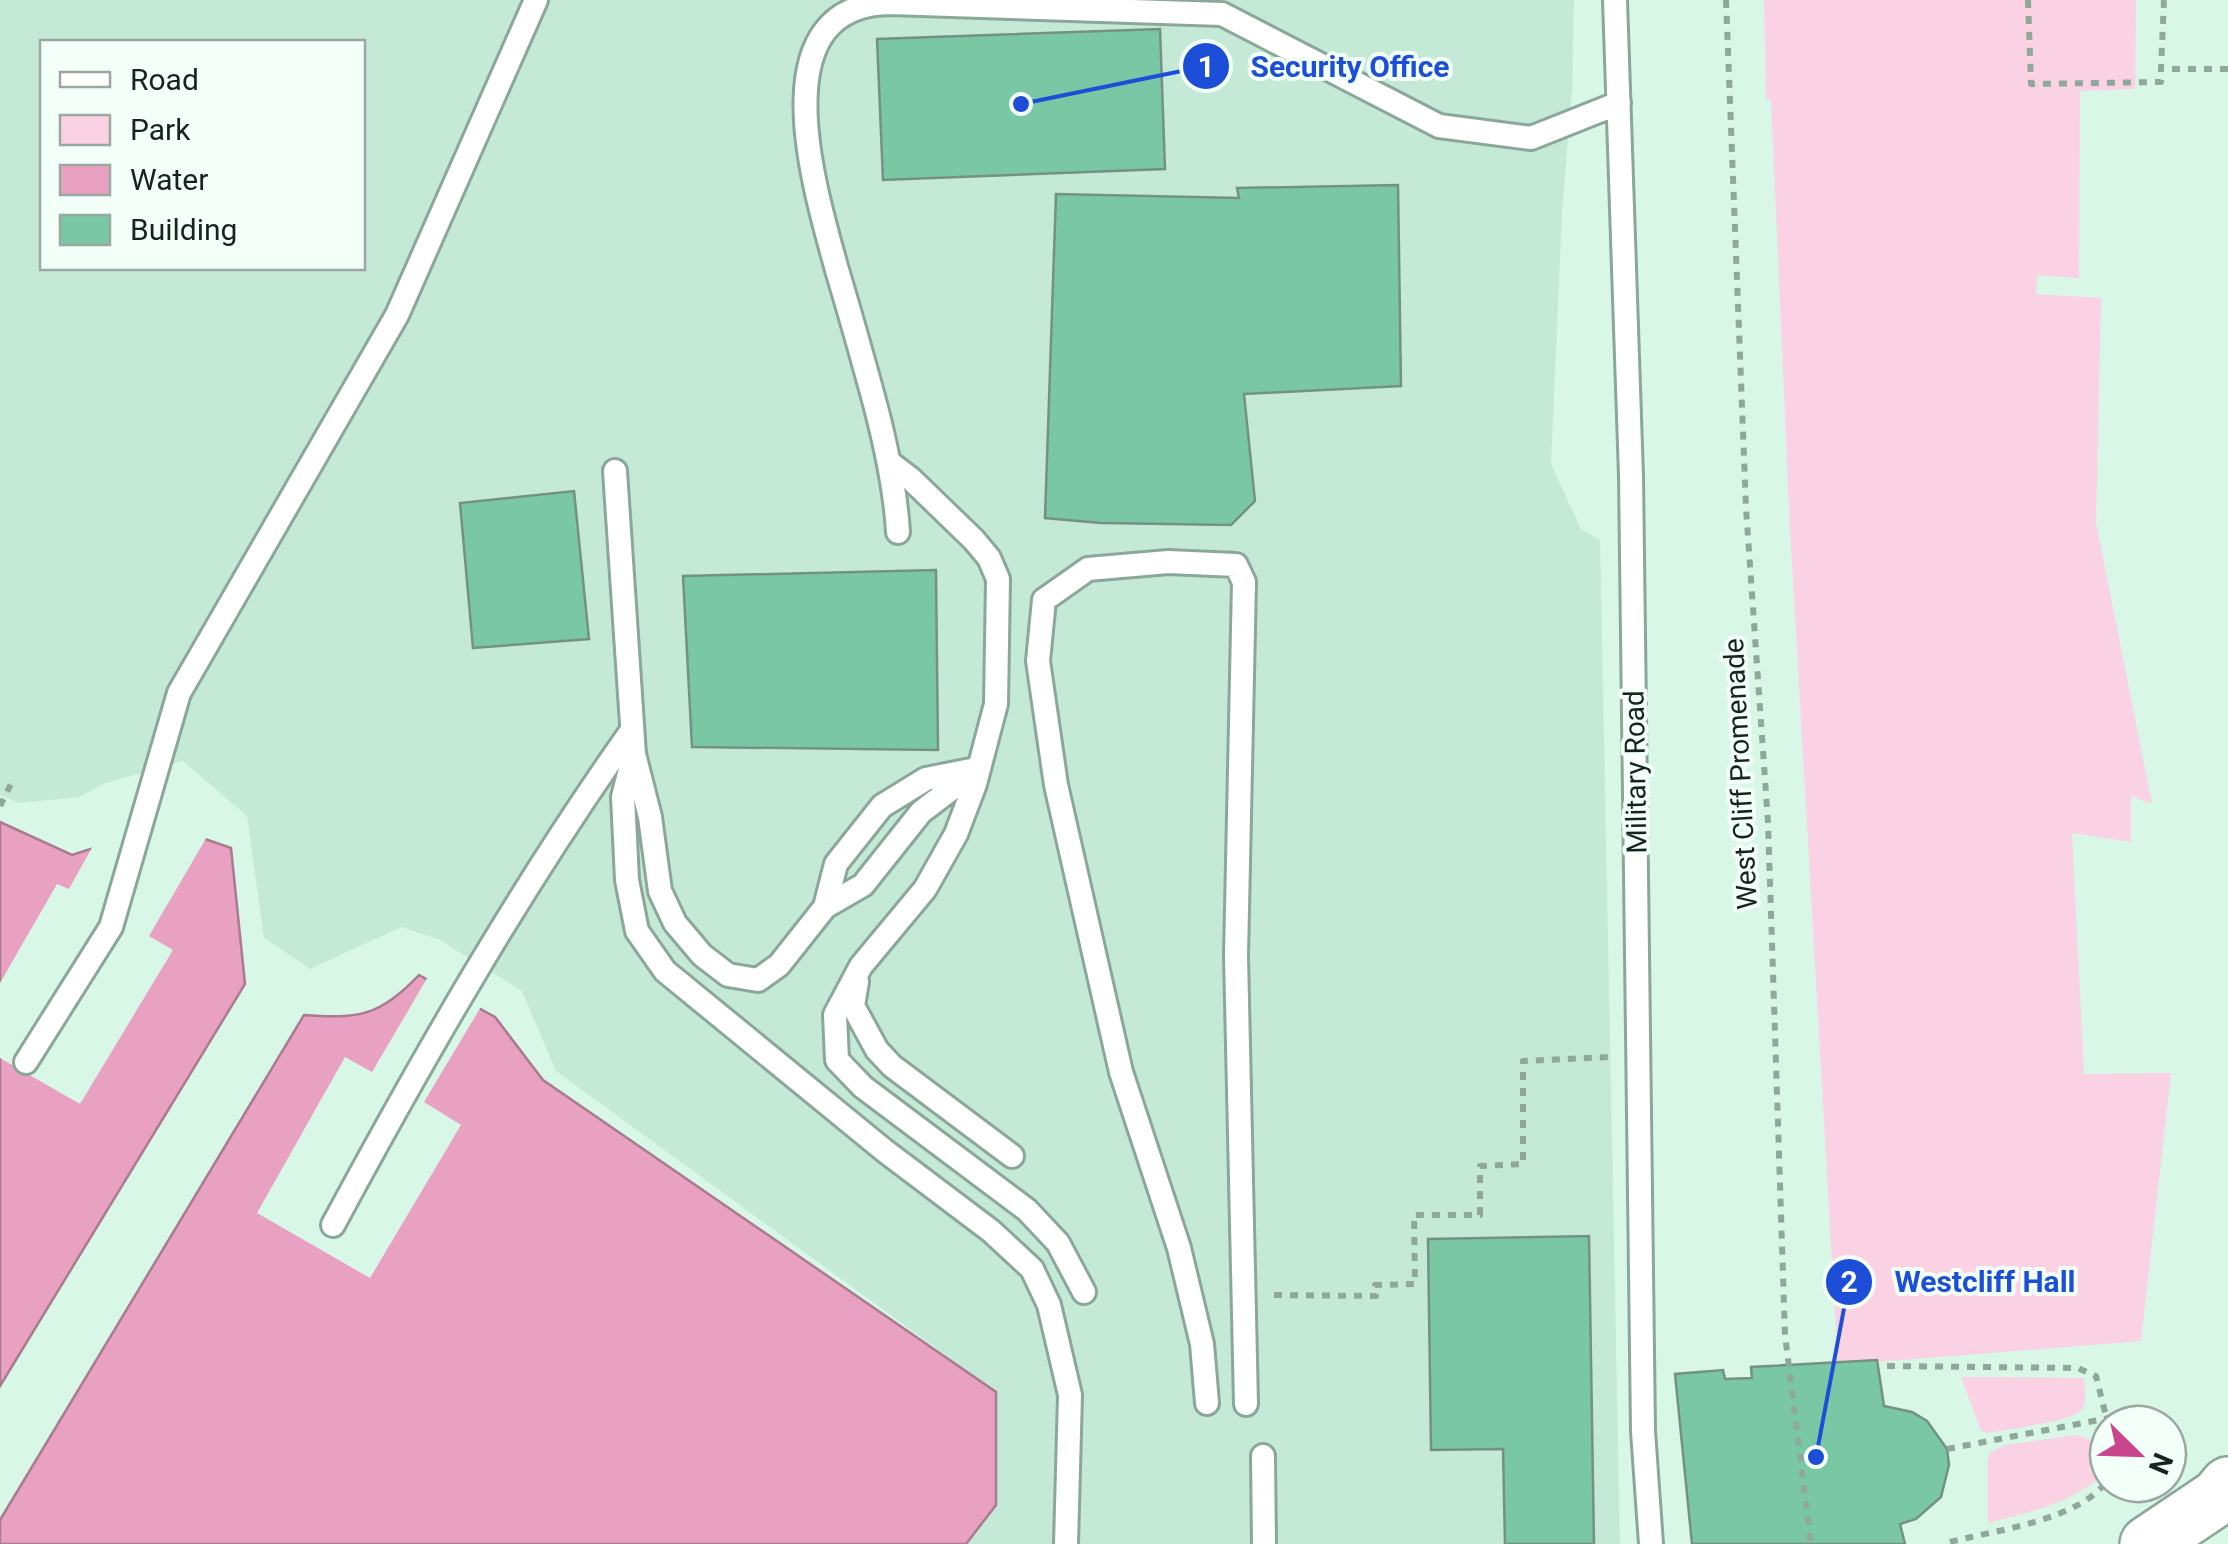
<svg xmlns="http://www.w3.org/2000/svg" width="2228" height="1544" viewBox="0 0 2228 1544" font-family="Roboto,sans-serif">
<rect width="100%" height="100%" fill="#d8f7e7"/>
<!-- built -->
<path fill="#c4ead7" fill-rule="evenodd" d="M0 0H1574L1572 90 1562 213 1551 464 1581 529 1600 540 1620 1544H966L996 1505V1392L556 1071 522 991 440 940 401 927 310 969 264 938 247 816 183 761 106 783 79 797 19 803 0 795ZM42 42H362V268H42Z"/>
<!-- green -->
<path fill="#fad2e3" d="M1764 0H2136L2135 89 2080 91 2079 278 2037 275 2036 294 2101 298 2096 523 2152 804 2131 796V842L2072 833 2084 1074 2171 1073 2141 1341 1838 1365 1790 528 1771 100 1766 99Z
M1961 1377 2084 1378C2084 1388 2088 1403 2081 1410 2070 1422 2007 1429 1988 1433L1981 1431Z
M2077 1435 2097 1442 2099 1478C2067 1504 2027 1513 1988 1523V1459L1991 1452 2005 1445Z"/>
<!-- water -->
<path fill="#e8a1c0" stroke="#a97b8f" stroke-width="2.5" d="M0 822 72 855 165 825 231 848 245 984 0 1386Z
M419 975 495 1017 543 1080 996 1392V1505L966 1544H0V1520L304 1015C359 1019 380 1016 419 975Z"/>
<!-- pier -->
<path fill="#d8f7e7" d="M165 820 208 835 149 936 173 950 80 1104 0 1058V983L57 884 69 889 95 842Z
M429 975 482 1005 424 1102 461 1125 370 1278 257 1213 345 1057 372 1072Z"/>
<!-- building -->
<path fill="#79c7a4" stroke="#759183" stroke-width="2.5" d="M1160 29 1165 169 883 180 877 39Z
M1398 185 1401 386 1244 394 1255 501 1231 525 1101 523 1045 518 1056 194 1239 198 1237 188Z
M574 491 589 639 473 648 460 503Z
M936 570 938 750 692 747 683 576Z
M1589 1236 1594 1544H1505L1503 1449 1431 1450 1428 1239Z
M1877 1360 1884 1406 1912 1412 1927 1421 1947 1449 1949 1465 1941 1497 1916 1519 1900 1524 1905 1544H1692L1675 1374 1723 1370 1725 1379 1752 1378 1751 1367Z"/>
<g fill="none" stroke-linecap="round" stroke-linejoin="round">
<!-- service casing -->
<g stroke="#8ba799" stroke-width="28">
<path id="service" d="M1615 0 1631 476 1643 1431 1651 1544
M890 463 911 479 974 540 989 558 998 579 996 704 975 784 956 834 925 889 861 966 835 1015 837 1060 863 1087 1027 1210 1058 1243 1084 1292
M615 471 634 754 650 817 660 891 675 923 702 955 728 975 758 980 779 965 825 907 863 885 921 812 979 768
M898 532C895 483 884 436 871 389 860 349 849 310 837 270 816 193 756 4 891 3L1222 14 1439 126 1531 138 1619 103
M634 754 623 797 627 880 637 931 665 971 885 1151 991 1231 1032 1269 1049 1305 1070 1395 1066 1544
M825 907 836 864 882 806 926 779 971 770
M857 982 853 1006 877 1050 892 1066 1012 1156
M26 1062 111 927 179 693 397 315 536 0
M333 1225C424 1056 521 887 632 730
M1207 1403 1202 1344 1179 1248 1121 1072 1056 785 1038 661 1044 600 1088 569 1168 562 1236 565 1244 582 1236 956 1246 1404
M1263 1456 1264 1544"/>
</g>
<!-- secondary casing -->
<g stroke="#8ba799" stroke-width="60">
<path id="secondary" d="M2148 1544 2218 1497 2228 1485"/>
</g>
<!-- path -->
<path stroke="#90a89c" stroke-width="6" stroke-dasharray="8 8" stroke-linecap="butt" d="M1726 0 1746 508 1768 822 1785 1335 1811 1544
M2028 0 2031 84 2161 82V69
M2164 0 2161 69H2228
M0 806 13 780
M1274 1295 1376 1296 1375 1285 1415 1284 1414 1215H1480V1166L1523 1164V1061L1609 1057
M1887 1366 2078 1368 2096 1376 2108 1424
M1947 1449 2130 1414 2131 1424
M2130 1498 2132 1484
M1950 1542C1996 1530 2082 1520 2108 1479"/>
<!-- service -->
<use href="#service" stroke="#fff" stroke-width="22"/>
<!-- secondary -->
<use href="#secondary" stroke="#fff" stroke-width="55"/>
</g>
<g text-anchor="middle" stroke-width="8" stroke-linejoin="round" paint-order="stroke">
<!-- street labels -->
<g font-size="28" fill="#17231d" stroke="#f3fff9">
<text transform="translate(1635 772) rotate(-91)" y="10">Military Road</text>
<text transform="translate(1740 774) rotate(-93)" y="10">West Cliff Promenade</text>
</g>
</g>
<!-- callouts -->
<path fill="none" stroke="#1d4ed8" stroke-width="4" d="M1021 104L1206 66M1816 1457L1849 1282"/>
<g fill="#1d4ed8" stroke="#f3fff9" stroke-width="4">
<circle cx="1021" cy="104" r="10"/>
<circle cx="1816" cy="1457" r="10"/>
<circle cx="1206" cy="66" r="25"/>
<circle cx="1849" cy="1282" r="25"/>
</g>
<g font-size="30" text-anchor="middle" font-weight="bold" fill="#fff">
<text x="1206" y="77">1</text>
<text x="1849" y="1292">2</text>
</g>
<g font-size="30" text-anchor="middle" font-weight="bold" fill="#1d4ed8" stroke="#f3fff9" stroke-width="8" stroke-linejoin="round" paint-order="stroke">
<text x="1350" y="77">Security Office</text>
<text x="1985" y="1292">Westcliff Hall</text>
</g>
<!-- legend -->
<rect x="40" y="40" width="325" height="230" fill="#f3fff9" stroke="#9ba7a1" stroke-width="2.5"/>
<rect x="60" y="72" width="50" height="15" fill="#ffffff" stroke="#9ba7a1" stroke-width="2.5"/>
<text x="130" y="90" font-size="30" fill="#17231d">Road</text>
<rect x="60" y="115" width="50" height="30" fill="#fad2e3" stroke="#9ba7a1" stroke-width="2.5"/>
<text x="130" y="140" font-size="30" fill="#17231d">Park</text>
<rect x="60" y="165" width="50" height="30" fill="#e8a1c0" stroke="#9ba7a1" stroke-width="2.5"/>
<text x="130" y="190" font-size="30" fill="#17231d">Water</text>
<rect x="60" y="215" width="50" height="30" fill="#79c7a4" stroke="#9ba7a1" stroke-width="2.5"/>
<text x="130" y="240" font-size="30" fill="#17231d">Building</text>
<!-- north arrow -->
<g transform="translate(2138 1454) rotate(113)"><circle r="48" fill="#f3fff9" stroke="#9ba7a1" stroke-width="2.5"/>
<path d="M0-8L18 38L0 25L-18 38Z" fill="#c9468c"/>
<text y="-15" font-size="28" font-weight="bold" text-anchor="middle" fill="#17231d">N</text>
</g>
</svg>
